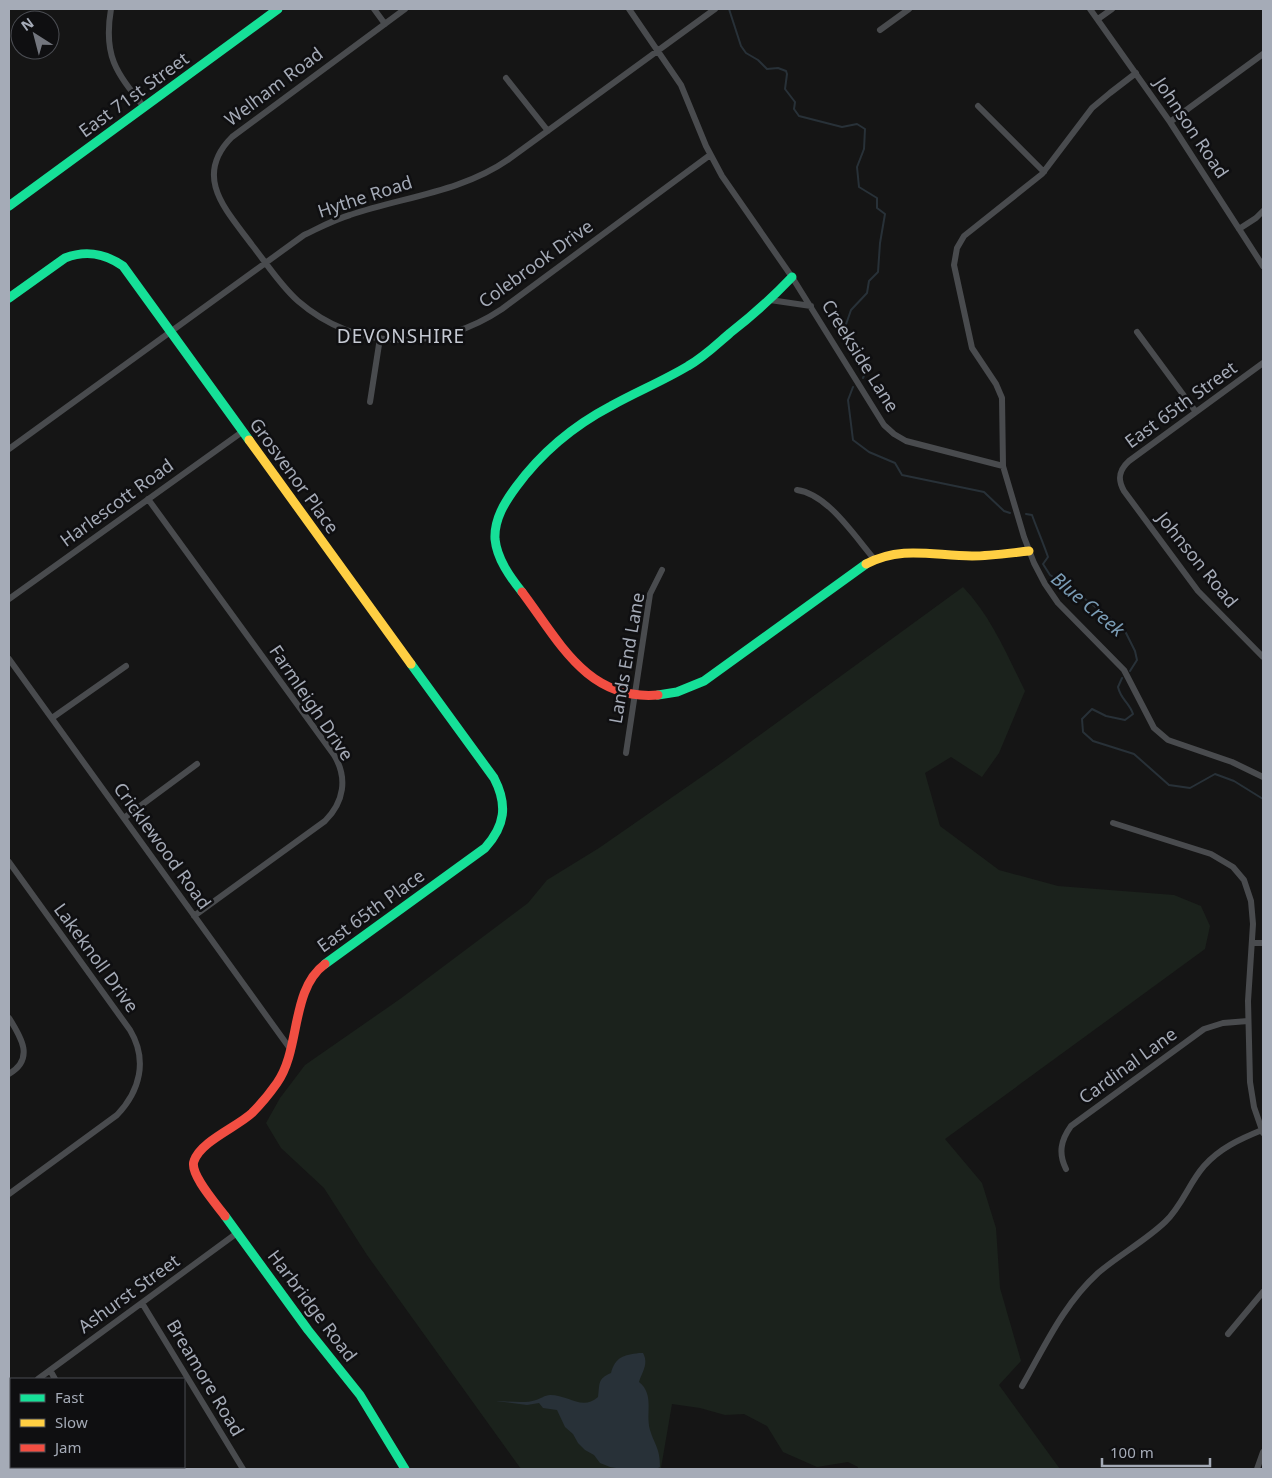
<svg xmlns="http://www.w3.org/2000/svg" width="1272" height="1478" viewBox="0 0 1272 1478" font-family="'Noto Sans',sans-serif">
<rect width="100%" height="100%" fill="#151515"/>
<!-- green -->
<path fill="#1b221c" d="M963 587C991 616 1007 655 1025 691L999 753 982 777 951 757 925 773 940 826 999 870 1058 886 1174 895 1201 906 1210 926 1205 949 945 1139 982 1183 996 1228 1000 1288 1021 1361 999 1385 1060 1469H858V1467L848 1462 817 1467 783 1452 767 1426 744 1414 725 1415 700 1408 672 1404 661 1468 659 1469H521L367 1255 324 1188 281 1148 266 1123 280 1098 305 1065 400 999 528 903 547 880 599 848 720 764Z"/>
<!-- water -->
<path fill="#283138" d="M639 1353H643C649 1364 642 1372 639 1382 655 1395 645 1413 650 1430 655 1446 660 1448 660 1467L656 1469H622L610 1467 600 1463 594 1455 585 1450 578 1443 573 1434 565 1427 557 1410 543 1408 539 1403 527 1405 496 1401C508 1401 525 1404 536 1400 540 1399 545 1395 550 1395 569 1395 582 1411 598 1397 600 1384 597 1379 611 1373 615 1357 624 1355 639 1353Z"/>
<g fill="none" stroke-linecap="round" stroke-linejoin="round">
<!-- stream -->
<path stroke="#283138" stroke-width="2" d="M729 9 741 46 746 53 758 60 767 69 778 68 786 71 787 74 785 89 795 102 794 109 799 116 842 127 857 124 865 129 864 149 857 167 859 187 877 198V208L885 214 880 243 878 272 869 281 867 293 851 310 843 333 847 344 861 354 868 367 863 378
M853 387 848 400 853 440 869 452 895 463 902 475 984 492 1004 511 1010 513
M1026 514 1032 515C1037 529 1043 542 1048 557L1043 564 1050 575 1068 586 1124 629 1135 651 1137 660 1130 671
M1122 678 1118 687C1121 700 1129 702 1133 714L1125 720 1106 716 1092 709 1082 719 1083 732 1093 741 1134 754 1169 785 1190 788 1215 774 1234 781 1263 799"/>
<!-- street -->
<path stroke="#494b4e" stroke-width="6" d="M111 9C103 56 116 72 144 107
M374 9 385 24
M405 9 232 137C192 177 227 211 252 245 267 264 280 285 298 301 357 352 439 351 502 309L710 155
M629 9 681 85 706 146 722 176 792 277 884 425 894 434 906 441 1003 466
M1090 9 1170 122 1263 266
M1098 19 1112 9
M880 30 909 9
M1136 73 1110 93 1092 108 1042 174 964 236 957 248 954 265 972 348 996 384 1002 398 1003 466 1024 537 1034 563 1045 584 1058 603 1124 670 1154 728 1168 740 1232 762 1263 777
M506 78 548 131
M978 106 1044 172
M1170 122 1263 54
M1239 229 1256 218 1263 211
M770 300 811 306
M1137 332 1196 412
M1263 363 1129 461C1119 470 1117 479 1124 491L1198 591 1263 657
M370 402 380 338
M9 449 304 235C319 228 333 220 350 215 403 197 462 192 509 159L715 9
M797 490C828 494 855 537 875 560
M148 499 334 755C348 778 344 802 325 821L194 916
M9 599 242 432
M9 659 291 1050
M52 718 126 666
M626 753 650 594 662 570
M124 818 197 764
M1113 823 1211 854 1233 867 1244 880 1251 901 1253 924 1248 1001 1250 1082 1254 1107 1263 1133
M9 862 130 1030C148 1060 140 1091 117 1115L9 1194
M1252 943H1263
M9 1018C21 1037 35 1059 9 1074
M1066 1169C1058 1153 1061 1140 1071 1126L1204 1029 1223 1023 1248 1021
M142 1303 243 1469
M1228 1334 1263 1292
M50 1370 55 1379
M38 1379 237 1233
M1022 1386C1045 1346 1063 1305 1098 1273 1119 1255 1145 1241 1165 1222 1182 1206 1189 1183 1204 1166 1220 1148 1240 1139 1262 1130
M9 1401 11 1400
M100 1467 101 1469
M1257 1469 1263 1452"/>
<!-- fast -->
<path stroke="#16e098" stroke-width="9" d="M9 206 278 9
M9 298 65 258C86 250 104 253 123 266L249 440
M522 592C510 577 497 559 495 539 494 519 505 502 516 487 541 453 573 426 611 406 636 392 663 381 688 366 704 357 716 345 730 333 752 316 773 297 792 277
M658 695 677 692 704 681 866 564
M325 964 485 848C505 826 508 805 494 778L411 664
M225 1216 308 1330 360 1395 405 1469"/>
<!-- slow -->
<path stroke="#ffcf43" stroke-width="9" d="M249 440 411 664
M866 564C902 545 934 556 972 556 991 556 1010 553 1029 551"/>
<!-- jam -->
<path stroke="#f24e42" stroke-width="9" d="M522 592C559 641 587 701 658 695
M225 1216C217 1205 189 1174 194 1161 201 1141 237 1127 252 1113 261 1104 270 1093 277 1083 301 1049 290 990 325 964"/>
</g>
<g text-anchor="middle" stroke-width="5" stroke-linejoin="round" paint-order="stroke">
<!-- street labels -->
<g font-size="18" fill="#a5abb7" stroke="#0f0f11">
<text transform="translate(274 87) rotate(-37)" y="6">Welham Road</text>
<text transform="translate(134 95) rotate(-36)" y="6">East 71st Street</text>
<text transform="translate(1191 128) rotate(56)" y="6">Johnson Road</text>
<text transform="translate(365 197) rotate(-18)" y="6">Hythe Road</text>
<text transform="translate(536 264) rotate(-36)" y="6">Colebrook Drive</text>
<text transform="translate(860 356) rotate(58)" y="6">Creekside Lane</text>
<text transform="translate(1181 405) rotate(-36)" y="6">East 65th Street</text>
<text transform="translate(294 476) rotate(54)" y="6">Grosvenor Place</text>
<text transform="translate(117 503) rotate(-36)" y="6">Harlescott Road</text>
<text transform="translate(1197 560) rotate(51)" y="6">Johnson Road</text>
<text transform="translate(627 658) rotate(-80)" y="6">Lands End Lane</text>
<text transform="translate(311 703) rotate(56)" y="6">Farmleigh Drive</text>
<text transform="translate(162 846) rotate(54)" y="6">Cricklewood Road</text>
<text transform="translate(371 911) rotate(-36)" y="6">East 65th Place</text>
<text transform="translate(96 958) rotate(54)" y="6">Lakeknoll Drive</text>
<text transform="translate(1128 1066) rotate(-36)" y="6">Cardinal Lane</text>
<text transform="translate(129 1294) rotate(-36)" y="6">Ashurst Street</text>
<text transform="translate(312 1306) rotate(53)" y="6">Harbridge Road</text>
<text transform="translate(205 1378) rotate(59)" y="6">Breamore Road</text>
</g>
<!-- neighbourhood labels -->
<g font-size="19" letter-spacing="1" fill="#c6cad3" stroke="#0f0f11">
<text x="401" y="343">DEVONSHIRE</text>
</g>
<!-- water labels -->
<g font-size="19" font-style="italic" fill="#7a9cb5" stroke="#0f0f11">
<text transform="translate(1088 604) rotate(40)" y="7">Blue Creek</text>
</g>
</g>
<!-- border -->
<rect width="1272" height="1478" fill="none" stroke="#a5abb7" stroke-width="20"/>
<!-- legend -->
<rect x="10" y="1378" width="175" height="90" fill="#0f0f11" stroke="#4b4d53"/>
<rect x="20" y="1394" width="25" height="8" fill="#16e098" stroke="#4b4d53"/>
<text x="55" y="1403" font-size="15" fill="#a5abb7">Fast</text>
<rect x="20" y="1419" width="25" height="8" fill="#ffcf43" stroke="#4b4d53"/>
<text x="55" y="1428" font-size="15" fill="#a5abb7">Slow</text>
<rect x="20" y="1444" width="25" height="8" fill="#f24e42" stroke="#4b4d53"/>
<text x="55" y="1453" font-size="15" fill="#a5abb7">Jam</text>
<!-- north arrow -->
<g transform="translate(35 35) rotate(324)"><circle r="24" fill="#0f0f11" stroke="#4b4d53"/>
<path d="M0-4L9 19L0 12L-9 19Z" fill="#73767e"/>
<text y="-8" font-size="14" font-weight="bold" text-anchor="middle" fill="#a5abb7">N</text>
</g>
<!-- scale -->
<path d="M1102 1458v8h108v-8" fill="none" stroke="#a5abb7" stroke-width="2.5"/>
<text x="1110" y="1458" font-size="15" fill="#a5abb7" stroke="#0f0f11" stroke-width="4" paint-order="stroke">100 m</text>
</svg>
